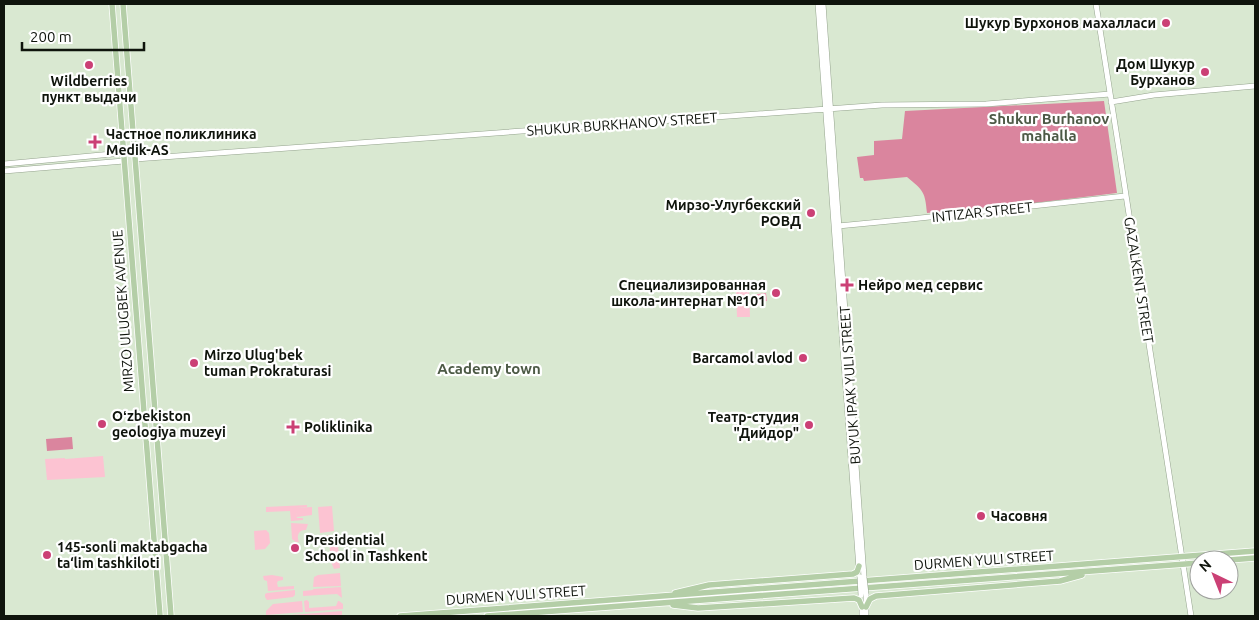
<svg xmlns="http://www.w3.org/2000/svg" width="1259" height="620" viewBox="0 0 1259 620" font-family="Ubuntu,sans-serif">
<rect width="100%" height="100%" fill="#d9e8d1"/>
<!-- green -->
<path fill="#fcc3d2" d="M736 291H749L750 317H737Z
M103 456 105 477 47 480 45 459 65 458V459Z
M307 505V507L296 508H297L312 507V515L297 517 296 511 297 518H303V520L291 521 290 511 266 512V507Z
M332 506 334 531 320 533 318 507Z
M291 523 308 524 306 530C299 529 296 536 299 542H296L292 539Z
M266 530 269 533 270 543 265 549 255 550 254 531Z
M337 535 340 568 334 569 331 562 329 540 316 539V536Z
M340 573 341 586 313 587 314 577 318 575Z
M272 575 283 577V580L278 581 277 583 278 587 294 586V589L268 591 267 581 264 580 263 576Z
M341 587 342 598 337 594 303 596V591L313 590V589Z
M295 590V595L293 597 267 600 265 597V594L267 593Z
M307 600 309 602V608L336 606 338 601H339L343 604V609L305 612 304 601Z
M302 601 303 612 266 615V611L273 604Z
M342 611V615L332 616H279Z"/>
<!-- forest -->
<path fill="#da859e" d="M1104 101 1117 193 1034 203 927 213C925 192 924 191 907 177L864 181 863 178H860L857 157 874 155V141L902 139 905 111Z
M72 437 73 449 47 451 46 439Z"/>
<!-- water -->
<path fill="#f29bb5" d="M766 293 767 301 752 303 751 295Z"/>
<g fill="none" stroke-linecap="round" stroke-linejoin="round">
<!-- secondary casing -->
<g stroke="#94a38d" stroke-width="6">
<path id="secondary" d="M818 4 859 569
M823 4 864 577
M1096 4C1128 208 1161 412 1191 616
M1111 102 1154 95 1255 86
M135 159 882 105 986 104 1110 94
M4 164 123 153
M4 171 124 161
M838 226 911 219 1125 196
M866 594V616
M862 604V616"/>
</g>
<!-- primary casing -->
<g stroke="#fff" stroke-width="7">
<path id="primary" d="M112 4 160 616
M123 4 171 616
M1229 560 1255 558
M675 593 709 585 853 574 857 572 859 566
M673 605 698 608 854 598 859 600 862 607
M866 607 870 599 876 596 1060 581 1082 575
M400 616 1255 551
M487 616 1199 563"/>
</g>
<!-- secondary -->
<use href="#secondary" stroke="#fff" stroke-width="5"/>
<!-- primary -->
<use href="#primary" stroke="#b4cea7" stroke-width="5.5"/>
<!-- secondary-bridge casing -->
<g stroke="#94a38d" stroke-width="6" stroke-linecap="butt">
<path id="secondary-bridge" d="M860 577 861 595
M864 577 866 594"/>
</g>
<!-- secondary-bridge -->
<use href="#secondary-bridge" stroke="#fff" stroke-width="5"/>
</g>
<!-- markers -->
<g fill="#cb4075" stroke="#fff" stroke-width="2">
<circle cx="1166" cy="23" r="5"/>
<circle cx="89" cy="65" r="5"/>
<circle cx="1205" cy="72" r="5"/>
<path d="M92.5 134.5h5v5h5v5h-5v5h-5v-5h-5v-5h5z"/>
<circle cx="811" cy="213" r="5"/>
<path d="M844.5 277.5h5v5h5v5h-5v5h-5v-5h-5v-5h5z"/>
<circle cx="776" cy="293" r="5"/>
<circle cx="803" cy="358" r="5"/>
<circle cx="194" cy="363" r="5"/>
<circle cx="102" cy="424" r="5"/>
<circle cx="809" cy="425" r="5"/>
<path d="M290.5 419.5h5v5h5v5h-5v5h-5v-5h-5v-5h5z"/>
<circle cx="981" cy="516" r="5"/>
<circle cx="295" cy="548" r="5"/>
<circle cx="47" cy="555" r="5"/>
</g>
<g text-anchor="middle" stroke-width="4.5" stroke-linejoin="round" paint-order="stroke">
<!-- poi labels -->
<g font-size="14" font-weight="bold" fill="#0f140c" stroke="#fff" text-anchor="start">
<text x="1156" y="28" text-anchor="end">Шукур Бурхонов махалласи</text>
<text x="1195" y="69" text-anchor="end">Дом Шукур<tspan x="1195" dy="16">Бурханов</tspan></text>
<text x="89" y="86" text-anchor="middle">Wildberries<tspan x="89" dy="16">пункт выдачи</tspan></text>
<text x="106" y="139">Частное поликлиника<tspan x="106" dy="16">Medik-AS</tspan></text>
<text x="801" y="210" text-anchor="end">Мирзо-Улугбекский<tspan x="801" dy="16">РОВД</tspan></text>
<text x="766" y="290" text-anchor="end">Специализированная<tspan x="766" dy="16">школа-интернат №101</tspan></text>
<text x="858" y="290">Нейро мед сервис</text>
<text x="204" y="360">Mirzo Ulug'bek<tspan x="204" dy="16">tuman Prokraturasi</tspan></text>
<text x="793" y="363" text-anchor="end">Barcamol avlod</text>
<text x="112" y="421">Oʻzbekiston<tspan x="112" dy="16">geologiya muzeyi</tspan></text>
<text x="799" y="422" text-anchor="end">Театр-студия<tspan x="799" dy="16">"Дийдор"</tspan></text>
<text x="304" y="432">Poliklinika</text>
<text x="991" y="521">Часовня</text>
<text x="305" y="545">Presidential<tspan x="305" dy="16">School in Tashkent</tspan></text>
<text x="57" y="552">145-sonli maktabgacha<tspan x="57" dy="16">ta‘lim tashkiloti</tspan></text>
</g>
<!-- street labels -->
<g font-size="14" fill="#0f140c" stroke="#fff">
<text transform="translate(622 124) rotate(-4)" y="5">SHUKUR BURKHANOV STREET</text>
<text transform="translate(982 212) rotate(-6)" y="5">INTIZАR STREET</text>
<text transform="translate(1139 280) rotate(81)" y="5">GAZALKENT STREET</text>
<text transform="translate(123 311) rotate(-94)" y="5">MIRZO ULUGBEK AVENUE</text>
<text transform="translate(850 385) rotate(-94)" y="5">BUYUK IPAK YULI STREET</text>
<text transform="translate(984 560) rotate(-4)" y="5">DURMEN YULI STREET</text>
<text transform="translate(516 595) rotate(-4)" y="5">DURMEN YULI STREET</text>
</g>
<!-- neighbourhood labels -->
<g font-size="15" font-weight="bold" fill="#4d5a46" stroke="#fff">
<text x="1049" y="124">Shukur Burhanov<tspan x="1049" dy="17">mahalla</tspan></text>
<text x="489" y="374">Academy town</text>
</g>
</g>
<!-- border -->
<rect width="1259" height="620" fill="none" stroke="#0f140c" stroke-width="10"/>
<!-- north arrow -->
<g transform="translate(1214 575) rotate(317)"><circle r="24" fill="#ffffff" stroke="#9fa19e"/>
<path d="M0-4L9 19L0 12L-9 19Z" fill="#cb4075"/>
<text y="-8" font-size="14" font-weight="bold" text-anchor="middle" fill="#0f140c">N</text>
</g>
<!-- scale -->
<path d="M22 42v8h122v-8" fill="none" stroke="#0f140c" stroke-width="2.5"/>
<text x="30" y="42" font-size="15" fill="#0f140c" stroke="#ffffff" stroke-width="4" paint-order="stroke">200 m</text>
</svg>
